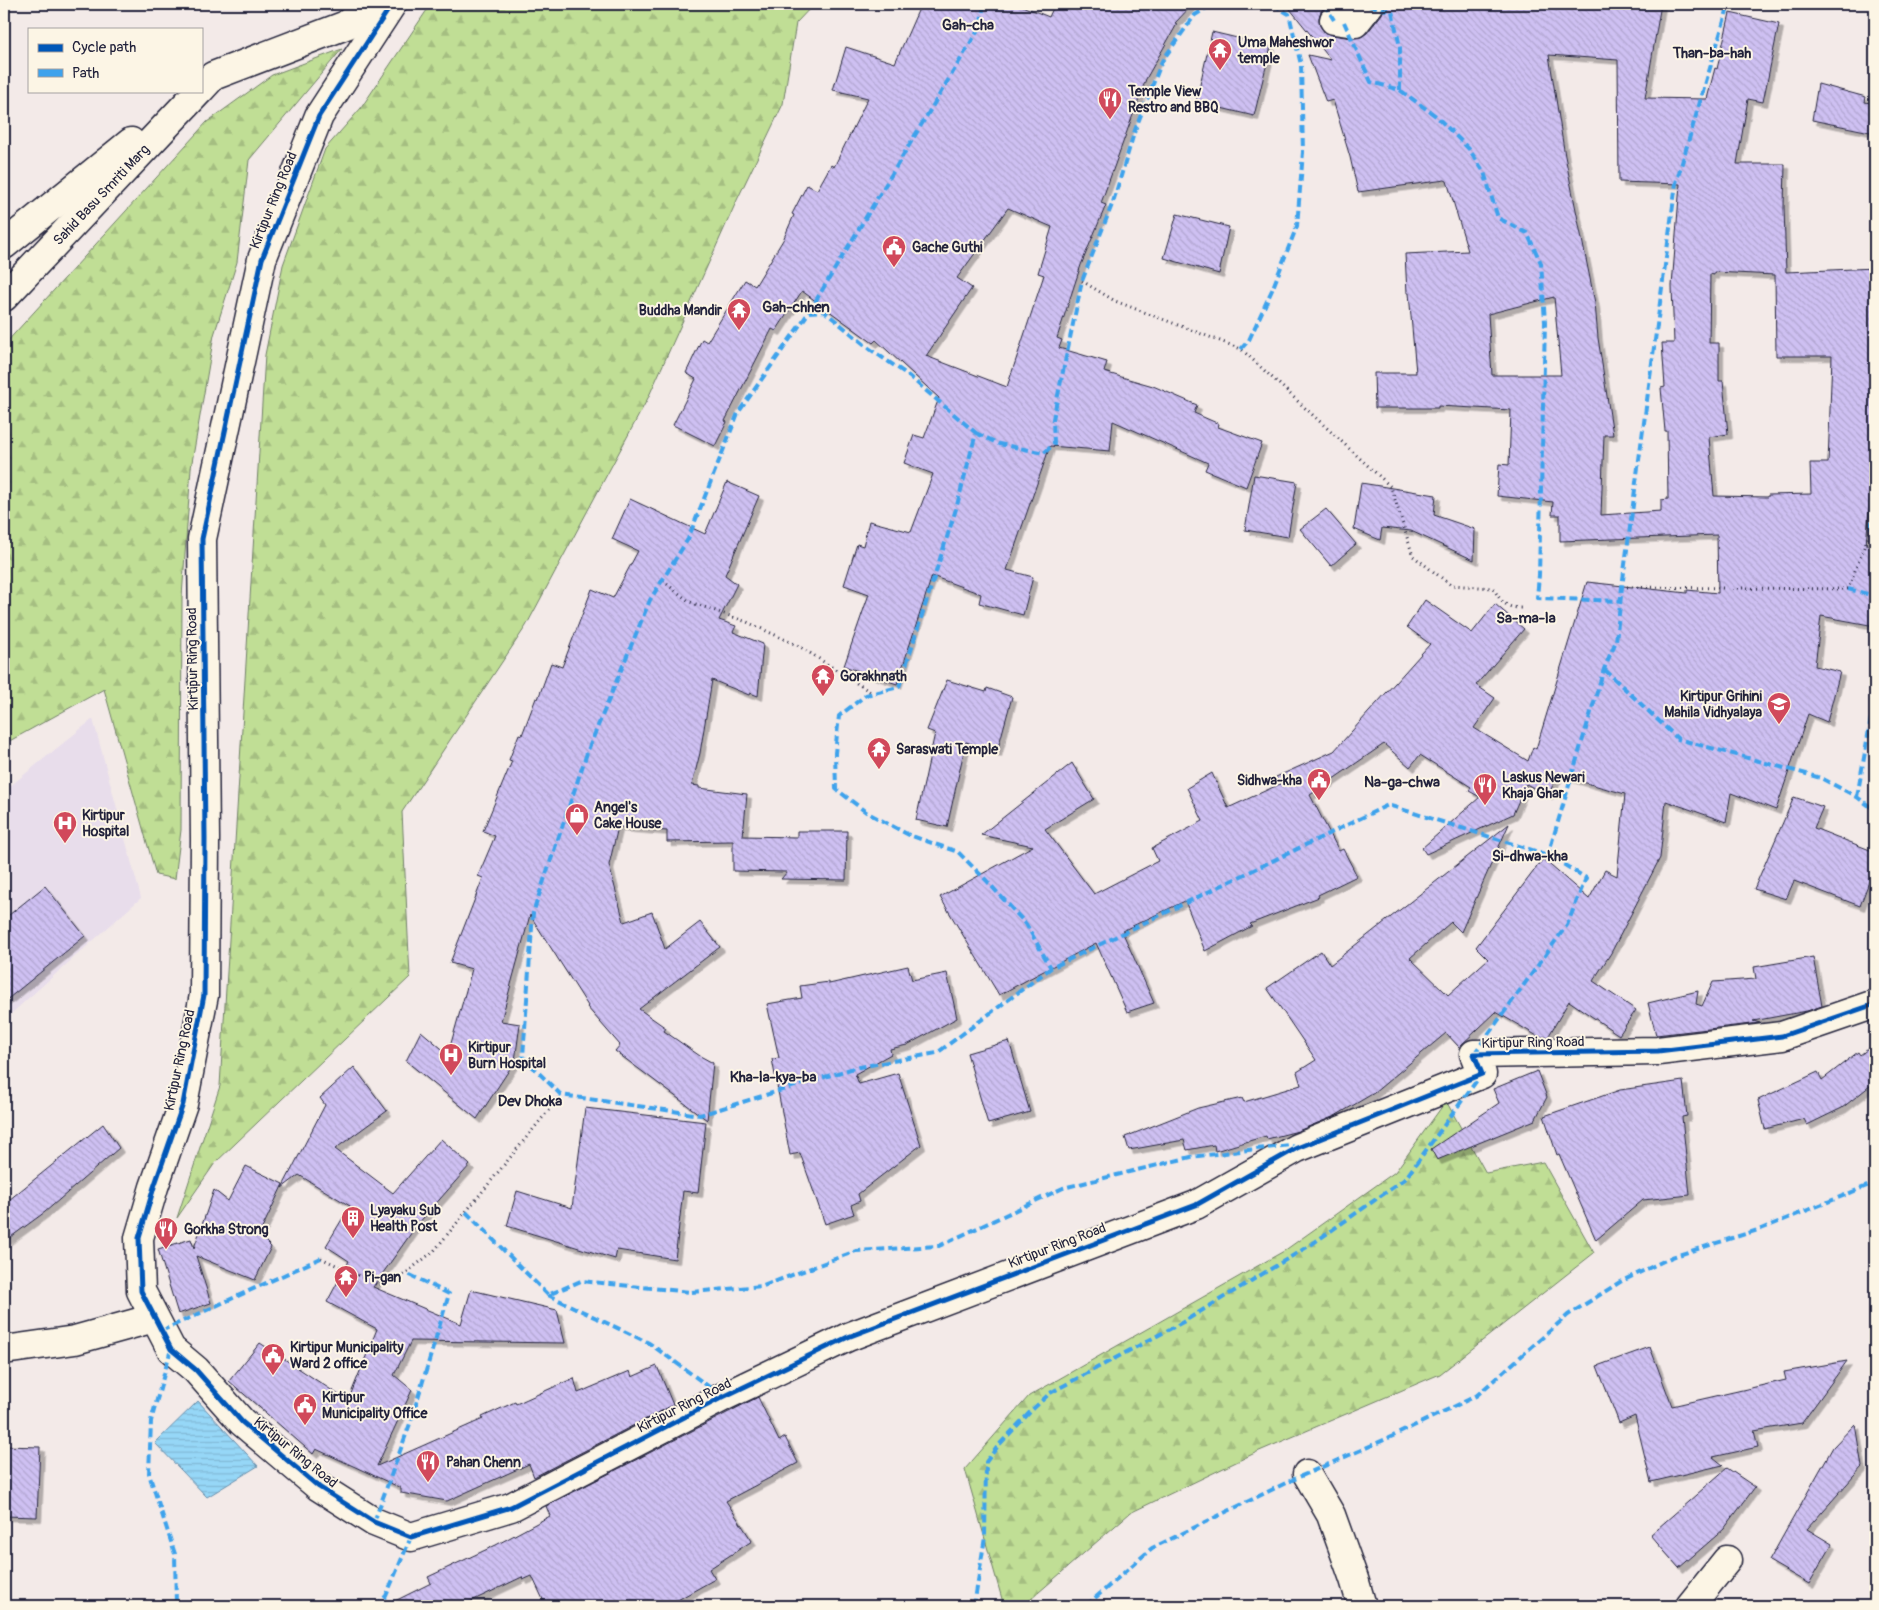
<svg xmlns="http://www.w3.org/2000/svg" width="1879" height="1610" viewBox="0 0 1879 1610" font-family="Pangolin,sans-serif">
<defs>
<pattern id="forest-firs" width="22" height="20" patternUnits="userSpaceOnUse" patternTransform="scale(1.25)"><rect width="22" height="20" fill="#c0de95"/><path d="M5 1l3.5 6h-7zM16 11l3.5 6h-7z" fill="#a5be81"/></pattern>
<pattern id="water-rules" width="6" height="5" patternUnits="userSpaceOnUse" patternTransform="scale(1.25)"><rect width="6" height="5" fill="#96d7f7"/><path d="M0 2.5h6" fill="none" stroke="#81b8d5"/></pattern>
<pattern id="building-back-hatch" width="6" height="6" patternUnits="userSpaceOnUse" patternTransform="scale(1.25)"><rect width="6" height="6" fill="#cec0f2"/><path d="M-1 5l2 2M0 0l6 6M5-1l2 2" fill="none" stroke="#b1a5d0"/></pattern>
<filter id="shadow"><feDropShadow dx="4.5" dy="4.5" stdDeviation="0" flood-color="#0004"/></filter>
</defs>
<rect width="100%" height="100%" fill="#f3eae8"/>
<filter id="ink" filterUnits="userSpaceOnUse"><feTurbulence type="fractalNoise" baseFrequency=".02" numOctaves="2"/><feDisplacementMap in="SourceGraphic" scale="10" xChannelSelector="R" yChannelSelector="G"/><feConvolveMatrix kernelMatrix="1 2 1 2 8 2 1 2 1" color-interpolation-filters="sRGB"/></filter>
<g filter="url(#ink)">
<!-- built -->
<path fill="#e8ddeb" d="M93 719 141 898 4 1020V791Z"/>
<!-- forest -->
<path fill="url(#forest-firs)" stroke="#718068" d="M431 4H814L796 23 783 104 737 200 648 398 526 626 402 812 410 977 215 1163 177 1218 220 1086 265 355 283 265 325 149 361 108Z
M342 49 249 160 237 262 214 335 191 468 182 597 181 830 175 879 156 875 104 689 4 744V345L207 122 272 75Z
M1446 1101 1486 1173 1543 1162 1594 1253 1440 1374 1257 1452 1130 1513 1023 1606H1004L965 1469 1029 1396 1284 1251 1395 1172Z"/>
<!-- water -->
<path fill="url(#water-rules)" stroke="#688fac" d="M198 1401 258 1466 207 1497 155 1443Z"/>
<!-- building -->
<path fill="url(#building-back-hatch)" stroke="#22223b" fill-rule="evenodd" filter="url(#shadow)" d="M921 4H1017L1049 17 1055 4H1193L1175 23 1177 24 1146 79 1101 203 1106 205 1081 265 1057 338 1062 340 1059 348 1107 362 1104 372 1153 386 1197 405 1194 413 1219 424 1218 427 1262 443 1246 487 1205 470 1208 463 1113 421 1110 451 1050 446 1007 570 1033 577 1023 615 979 603 981 594 932 576 897 684 844 666 869 594 844 585 857 544 863 546 869 521 911 532 933 474 904 463 914 435 924 438 939 398 876 340 873 343 802 291 776 331 772 329 725 421 727 422 715 446 673 425 696 379 686 373 702 339 707 342 745 280 755 286 783 240 794 215 792 214 807 185 817 190 831 165 834 167 868 98 833 90 846 47 895 63ZM1008 208 1052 227 1038 273 1044 275 1007 387 926 356 972 288 957 278Z
M1286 4H1350L1348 6 1336 5 1328 6 1321 11 1319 18 1320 26 1325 33 1332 35 1353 38 1361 37 1367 33 1382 14 1385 4H1661L1645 98 1707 99 1715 68 1717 69 1730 13 1779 24 1763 102 1748 99 1737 164H1785L1784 207 1786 272 1875 268V446L1866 545 1875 546V626L1821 616 1815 666 1840 672 1827 722 1808 714 1776 810 1731 793 1726 822 1666 801 1660 858 1611 953 1593 981 1636 1010 1619 1035 1569 1001 1548 1037H1539L1496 1012 1459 1047 1446 1033 1374 1093 1335 1116 1298 1131 1267 1139 1266 1136 1215 1151 1214 1145 1187 1150 1184 1140 1129 1150 1125 1137 1198 1108 1242 1098 1244 1102 1301 1085 1297 1072 1316 1060 1267 988 1321 951 1330 965 1509 824 1461 932 1451 922 1410 958 1448 995 1488 959 1476 947 1543 859 1589 899 1605 870 1617 876 1625 794 1558 775 1548 795 1526 784 1513 814 1426 854 1422 848 1480 797 1469 791 1471 787 1420 755 1410 767 1384 744 1310 795 1339 851 1343 849 1357 876 1318 895 1319 897 1250 924 1252 926 1205 951 1185 901 1122 931 1154 1003 1127 1012 1096 943 999 995 940 897 1033 846 981 835 1072 763 1094 799 1045 829 1094 894 1158 861 1152 848 1203 821 1187 788 1212 773 1228 808 1280 784 1276 777 1334 751 1430 644 1407 627 1425 600 1472 633 1495 604 1524 629 1476 685 1495 698 1474 728 1528 761 1533 747 1536 749 1587 582 1687 593V590L1718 593 1717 535 1560 541V515H1552L1553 502 1497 496 1499 464 1509 465 1511 410 1438 406V408H1375L1374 373H1416L1409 293H1407L1405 254 1468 251 1447 181 1445 180 1358 192 1350 157 1333 100 1326 102 1308 55 1331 60ZM1549 55 1618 60 1619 182 1680 184 1672 286 1674 343H1662L1665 387 1661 388 1665 431H1667L1668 499 1661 500V511L1601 515 1604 435H1613L1598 338 1595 303 1565 156ZM1714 272 1775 275 1776 356H1832L1828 463H1810L1811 494 1768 495V497L1714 496 1709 437 1728 434 1723 381H1719V343H1709L1710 274 1714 275ZM1554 297 1561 375H1492L1488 314Z
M1212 32 1271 46 1254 116 1196 102Z
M1818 84 1866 97 1865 102 1875 104V133L1812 120Z
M1177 214 1229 227 1219 274 1164 258Z
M1254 475 1297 482 1288 537 1245 530Z
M727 482 759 496 725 575 737 584 719 620 736 626 733 632 763 644 758 696 750 693 749 695 712 680 700 753 692 785 699 786V788L747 794 743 836 797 837V831H847L846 880 781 879 787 872 733 871V841L667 842V831L618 827 609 865 624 922 652 912 665 949 700 922 720 947 639 1009 666 1028 664 1031 700 1056 713 1063 707 1120 615 1051 620 1045 587 1007 588 1006 530 915 501 1021 520 1024 515 1061 477 1119 406 1061 421 1031 448 1054 472 969 450 963 483 878 478 876 495 836 483 831 512 761 509 760 519 734 522 735 536 698 538 699 551 663 562 667 592 589 613 598 638 551 612 539 630 499 705 534Z
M1361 483 1436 495 1434 515 1475 529 1474 560 1411 531 1382 528 1380 540 1354 529Z
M1326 509 1356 544 1331 566 1300 529Z
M947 680 986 692 987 688 1012 697 997 752 966 742 947 827 916 820 935 733 927 730Z
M1794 797 1823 807 1814 828 1875 852V866L1860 906 1794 881 1786 899 1754 889Z
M45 886 85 936 4 1002V919Z
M1813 957 1822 1006 1807 1011 1753 1021 1760 1023 1656 1035 1648 1003 1698 991 1696 1004 1702 1006 1713 982 1756 979 1754 967Z
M908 966 912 980 947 973 957 1018 907 1045 890 1049 891 1054 855 1074 859 1084 898 1073 921 1145 858 1194 860 1201 851 1205 854 1214 825 1224 800 1153 790 1155 772 1059 779 1058 767 1004 802 998 800 986 829 982V984Z
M1009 1041 1030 1112 988 1124 967 1053Z
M1875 1044V1082L1842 1108 1807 1125 1804 1119 1765 1129 1758 1100 1818 1072 1822 1080 1858 1052 1860 1055Z
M354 1067 387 1111 335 1149 393 1193 441 1139 470 1165 417 1225 373 1287 461 1324 471 1290 557 1310 565 1343 411 1341 394 1375 412 1390 377 1466 483 1419 482 1417 515 1402 516 1404 574 1378 578 1393 630 1371 632 1377 657 1366 673 1405 534 1477 529 1464 447 1501 401 1493V1488L316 1449 313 1454 229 1381 260 1343 348 1401 377 1329 327 1302 349 1261 326 1246 350 1206 299 1175 282 1188 325 1105 320 1098Z
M1537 1071 1547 1097 1535 1120 1437 1160 1431 1149 1499 1103 1493 1089Z
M1683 1081 1687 1116 1682 1117 1690 1195 1643 1200 1596 1240 1559 1154 1557 1155 1544 1116 1620 1090Z
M585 1108 706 1122 698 1193 683 1191 675 1259 617 1250 615 1259 507 1226 517 1191 572 1208Z
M103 1124 119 1148 45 1212 4 1242V1204Z
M246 1166 283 1184 259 1235 271 1247 255 1280 196 1256 211 1303 178 1314 158 1249 191 1239 194 1248 214 1190 228 1201Z
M1650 1347 1672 1406 1786 1380 1784 1372 1847 1361 1802 1423 1754 1431 1758 1447 1713 1457 1723 1465 1651 1482 1635 1416 1619 1423 1597 1366Z
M758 1397 779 1441 785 1437 798 1463 726 1501 752 1541 709 1569 715 1579 667 1606H546L532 1576 523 1580 522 1577 461 1606H385L431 1583 428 1577 496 1545 550 1516 546 1506Z
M1855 1424 1862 1467 1807 1529 1832 1544 1809 1584 1769 1561 1833 1447Z
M4 1446 40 1447 37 1517 4 1516Z
M1727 1468 1755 1487 1724 1529 1679 1568 1650 1535Z"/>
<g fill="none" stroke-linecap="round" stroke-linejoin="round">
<!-- minor casing -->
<g stroke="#22223b" stroke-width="31">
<g id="minor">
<path d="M1334 20 1355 23 1370 4"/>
<path d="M201 89 213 76 346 25 372 4"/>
<path d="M4 245 131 142"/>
<path id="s1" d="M4 297 199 91"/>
<path d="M4 1350 75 1340 154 1318"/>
<path d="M1307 1474 1331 1515 1354 1579 1362 1606"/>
<path d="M1690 1606 1727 1560"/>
</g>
</g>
<!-- tertiary casing -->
<g stroke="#22223b" stroke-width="31">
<path id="tertiary" d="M392 4 319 116 262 259 202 539 205 839 204 995 183 1104 154 1187 139 1238 141 1291 171 1349 196 1370 242 1422 319 1487 374 1522 411 1537 511 1507 723 1397 848 1337 1196 1205 1297 1148 1482 1074 1474 1054 1658 1051 1782 1036 1875 1004"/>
</g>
<!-- path -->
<path stroke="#22223b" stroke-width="3" stroke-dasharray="1 4" stroke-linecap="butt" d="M1082 281 1115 301 1241 349 1391 487 1413 556 1451 585 1493 588C1501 601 1505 608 1521 608
M663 581 690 602 747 622 799 646 872 693
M1622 587 1848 589 1871 529 1875 530
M321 1258 378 1285 406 1273 434 1251 561 1095"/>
<!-- minor -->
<use href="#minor" stroke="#fcf5e5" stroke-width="28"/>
<!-- tertiary -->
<use href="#tertiary" stroke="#fcf5e5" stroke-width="28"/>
<!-- quiet -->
<path stroke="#3ea2ec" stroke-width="4" stroke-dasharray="8 4" stroke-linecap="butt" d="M984 4 980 27 809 312 738 413 688 539 650 600 588 750 533 913 523 1057 561 1095 700 1115 854 1068 937 1053 1051 968 1388 805 1548 855
M1324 4 1334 20
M1369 6 1392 11 1400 47V90
M1344 22 1371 82 1400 90 1436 116 1469 149 1484 172 1498 218 1527 233 1541 263 1545 322 1539 575 1537 598 1620 601
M809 312 824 311 870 349 905 373 976 433 956 509 899 687 866 695 839 716 835 753 836 789 866 812 909 835 958 852 986 880 1026 924 1051 968
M1241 349 1249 340 1272 290 1297 226 1303 152 1301 65 1289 14 1272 4
M976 433 999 444 1044 453 1054 444 1053 419 1082 281 1113 202 1135 130 1162 61 1195 15 1213 4
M1871 529 1875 486
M1848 589 1875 596
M1604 669 1678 739 1821 778 1857 797 1875 810
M1857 797 1875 696
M1474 1054 1567 925 1586 878 1548 855 1604 669 1616 641 1622 587 1676 183 1729 4
M466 1212 548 1295 581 1281 691 1292 763 1286 856 1251 939 1246 1063 1188 1191 1157 1290 1145 1297 1148
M548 1295 649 1343 723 1397
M161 1331 321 1258
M171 1349 151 1421 149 1474 175 1554 176 1606
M374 1522 411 1421 449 1294 406 1273
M375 1606 386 1596 411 1537
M972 1606 975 1600 985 1537 986 1462 998 1446 1032 1410 1050 1393 1183 1322 1312 1244 1405 1179 1480 1076
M1086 1606 1152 1548 1290 1481 1393 1436 1476 1396 1568 1315 1620 1282 1672 1257 1761 1229 1867 1186 1875 1181"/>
<!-- cycleway casing -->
<g stroke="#fcf5e5" stroke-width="8">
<path id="cycleway" d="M392 4 319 116 262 259 202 539 205 839 204 995 183 1104 154 1187 139 1238 141 1291 171 1349 196 1370 242 1422 319 1487 374 1522 411 1537 511 1507 723 1397 848 1337 1196 1205 1297 1148 1482 1074 1474 1054 1658 1051 1782 1036 1875 1004"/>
</g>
<!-- cycleway -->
<use href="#cycleway" stroke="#0057b8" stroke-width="5"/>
</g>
</g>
<!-- icons -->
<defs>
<g id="temple-pin" transform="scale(1.25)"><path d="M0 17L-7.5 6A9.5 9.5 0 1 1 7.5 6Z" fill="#d1495b" stroke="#fcf5e5"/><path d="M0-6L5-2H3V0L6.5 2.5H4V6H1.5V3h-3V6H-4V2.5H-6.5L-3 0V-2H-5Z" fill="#fff"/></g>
<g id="restaurant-pin" transform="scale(1.25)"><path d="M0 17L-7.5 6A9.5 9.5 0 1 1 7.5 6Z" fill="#d1495b" stroke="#fcf5e5"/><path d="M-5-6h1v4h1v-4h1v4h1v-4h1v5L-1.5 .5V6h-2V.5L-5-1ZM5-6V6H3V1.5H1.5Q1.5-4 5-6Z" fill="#fff"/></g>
<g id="civic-pin" transform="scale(1.25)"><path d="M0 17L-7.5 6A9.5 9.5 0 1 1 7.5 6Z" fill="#d1495b" stroke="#fcf5e5"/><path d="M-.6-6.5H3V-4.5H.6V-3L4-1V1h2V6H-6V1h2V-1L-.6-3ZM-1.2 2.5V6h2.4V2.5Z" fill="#fff"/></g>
<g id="school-pin" transform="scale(1.25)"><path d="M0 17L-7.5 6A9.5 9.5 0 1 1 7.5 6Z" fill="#d1495b" stroke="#fcf5e5"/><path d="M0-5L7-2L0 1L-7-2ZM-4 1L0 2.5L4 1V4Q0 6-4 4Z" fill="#fff"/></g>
<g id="shop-pin" transform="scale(1.25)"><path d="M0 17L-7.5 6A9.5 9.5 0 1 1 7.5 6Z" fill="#d1495b" stroke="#fcf5e5"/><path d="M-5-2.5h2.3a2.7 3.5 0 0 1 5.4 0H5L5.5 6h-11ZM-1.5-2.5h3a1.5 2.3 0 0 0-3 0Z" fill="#fff"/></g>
<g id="hospital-pin" transform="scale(1.25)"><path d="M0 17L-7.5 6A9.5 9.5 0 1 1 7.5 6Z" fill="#d1495b" stroke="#fcf5e5"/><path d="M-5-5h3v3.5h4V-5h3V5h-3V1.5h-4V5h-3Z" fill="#fff"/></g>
<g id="building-pin" transform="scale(1.25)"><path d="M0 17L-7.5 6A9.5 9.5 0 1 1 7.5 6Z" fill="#d1495b" stroke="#fcf5e5"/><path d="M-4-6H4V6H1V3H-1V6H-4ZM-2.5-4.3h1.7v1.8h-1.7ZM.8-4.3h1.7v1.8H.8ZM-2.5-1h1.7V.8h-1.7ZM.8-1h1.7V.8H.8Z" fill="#fff"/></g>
</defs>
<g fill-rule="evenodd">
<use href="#temple-pin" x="1220" y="50"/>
<use href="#restaurant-pin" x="1110" y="99"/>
<use href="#civic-pin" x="894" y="247"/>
<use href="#temple-pin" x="739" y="310"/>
<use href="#temple-pin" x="823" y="676"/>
<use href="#school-pin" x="1779" y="704"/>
<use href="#temple-pin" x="879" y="749"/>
<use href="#civic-pin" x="1319" y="780"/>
<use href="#restaurant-pin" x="1485" y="785"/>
<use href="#shop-pin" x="577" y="815"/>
<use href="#hospital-pin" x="65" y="823"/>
<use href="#hospital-pin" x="451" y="1055"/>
<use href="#building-pin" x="353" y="1218"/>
<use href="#restaurant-pin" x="166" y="1229"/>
<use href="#temple-pin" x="346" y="1277"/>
<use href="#civic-pin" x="273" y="1355"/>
<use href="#civic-pin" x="305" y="1405"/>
<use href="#restaurant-pin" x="428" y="1462"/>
</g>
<g text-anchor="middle" stroke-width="4" stroke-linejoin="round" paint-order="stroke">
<!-- poi labels -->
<g font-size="14" font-weight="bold" fill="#22223b" stroke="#fcf5e5" text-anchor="start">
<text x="1238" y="47">Uma Maheshwor<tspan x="1238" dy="16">temple</tspan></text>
<text x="1128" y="96">Temple View<tspan x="1128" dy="16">Restro and BBQ</tspan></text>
<text x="912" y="252">Gache Guthi</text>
<text x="722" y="315" text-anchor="end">Buddha Mandir</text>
<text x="840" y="681">Gorakhnath</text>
<text x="1762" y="701" text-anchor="end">Kirtipur Grihini<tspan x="1762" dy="16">Mahila Vidhyalaya</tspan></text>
<text x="896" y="754">Saraswati Temple</text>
<text x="1502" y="782">Laskus Newari<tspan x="1502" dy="16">Khaja Ghar</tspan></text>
<text x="1302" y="785" text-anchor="end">Sidhwa-kha</text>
<text x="594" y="812">Angel's<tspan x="594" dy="16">Cake House</tspan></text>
<text x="82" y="820">Kirtipur<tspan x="82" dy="16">Hospital</tspan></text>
<text x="468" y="1052">Kirtipur<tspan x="468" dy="16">Burn Hospital</tspan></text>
<text x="370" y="1215">Lyayaku Sub<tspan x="370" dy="16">Health Post</tspan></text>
<text x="184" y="1234">Gorkha Strong</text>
<text x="364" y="1282">Pi-gan</text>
<text x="290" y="1352">Kirtipur Municipality<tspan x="290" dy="16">Ward 2 office</tspan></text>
<text x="322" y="1402">Kirtipur<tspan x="322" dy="16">Municipality Office</tspan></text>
<text x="446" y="1467">Pahan Chenn</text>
</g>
<!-- street labels -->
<g font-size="14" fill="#22223b" stroke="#fcf5e5">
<text dy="5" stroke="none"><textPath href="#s1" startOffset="141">Sahid Basu Smriti Marg</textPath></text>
<text transform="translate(273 200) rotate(-68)" y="5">Kirtipur Ring Road</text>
<text transform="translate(192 659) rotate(-91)" y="5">Kirtipur Ring Road</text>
<text transform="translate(1533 1042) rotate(-1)" y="5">Kirtipur Ring Road</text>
<text transform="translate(179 1060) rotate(-78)" y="5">Kirtipur Ring Road</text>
<text transform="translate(1057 1245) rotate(-21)" y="5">Kirtipur Ring Road</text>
<text transform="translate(684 1405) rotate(-27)" y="5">Kirtipur Ring Road</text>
<text transform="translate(296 1452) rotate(39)" y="5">Kirtipur Ring Road</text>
</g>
<!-- neighbourhood labels -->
<g font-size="15" font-weight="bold" fill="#22223b" stroke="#fcf5e5">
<text x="968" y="30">Gah-cha</text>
<text x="1712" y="58">Than-ba-hah</text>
<text x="796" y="312">Gah-chhen</text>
<text x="1526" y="623">Sa-ma-la</text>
<text x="1402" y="787">Na-ga-chwa</text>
<text x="1530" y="861">Si-dhwa-kha</text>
<text x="773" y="1082">Kha-la-kya-ba</text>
<text x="530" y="1106">Dev Dhoka</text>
</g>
</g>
<!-- margin -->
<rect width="1879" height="1610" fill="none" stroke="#fcf5e5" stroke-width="20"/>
<rect x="10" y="10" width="1859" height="1590" fill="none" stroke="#22223b" stroke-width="2" filter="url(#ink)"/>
<!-- legend -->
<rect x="28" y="28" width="175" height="65" fill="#fcf5e5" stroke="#a5a1a1"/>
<rect x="38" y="44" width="25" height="8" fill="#0057b8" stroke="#a5a1a1"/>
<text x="72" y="52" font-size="15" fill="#22223b">Cycle path</text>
<rect x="38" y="69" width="25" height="8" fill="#3ea2ec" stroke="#a5a1a1"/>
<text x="72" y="78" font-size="15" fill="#22223b">Path</text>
</svg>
